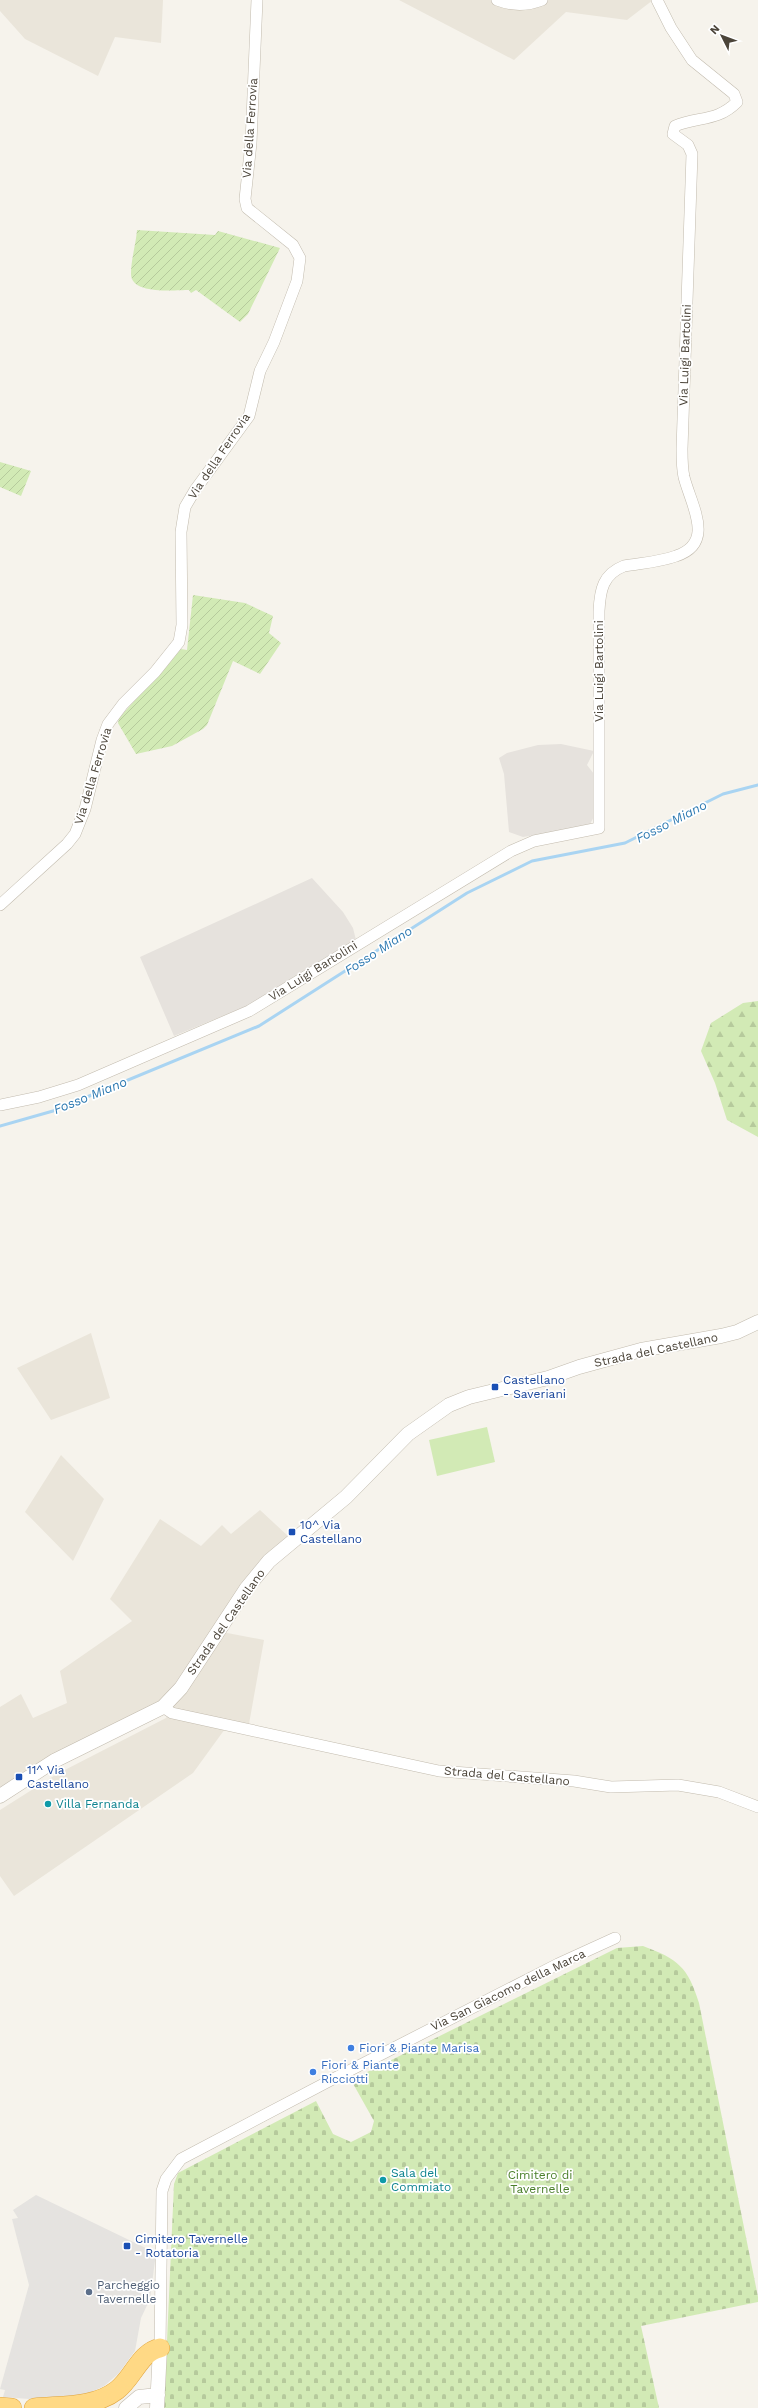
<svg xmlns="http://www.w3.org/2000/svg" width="758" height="2408" viewBox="0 0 758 2408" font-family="'Work Sans',sans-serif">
<defs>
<pattern id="forest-firs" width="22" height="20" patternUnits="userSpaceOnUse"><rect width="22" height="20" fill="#d2eab5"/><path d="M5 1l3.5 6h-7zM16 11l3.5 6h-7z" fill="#b6ca9c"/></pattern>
<pattern id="cemetery-stones" width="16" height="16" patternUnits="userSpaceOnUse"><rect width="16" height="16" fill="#d2eab5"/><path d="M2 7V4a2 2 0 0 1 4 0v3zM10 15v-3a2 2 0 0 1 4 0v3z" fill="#b6ca9c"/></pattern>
<pattern id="garden-furrows" width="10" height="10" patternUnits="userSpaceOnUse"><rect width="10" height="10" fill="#d2eab5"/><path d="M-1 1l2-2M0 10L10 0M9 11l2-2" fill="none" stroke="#b6ca9c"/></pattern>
</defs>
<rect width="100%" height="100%" fill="#f6f3ec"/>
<!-- residential -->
<path fill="#eae5da" d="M0 0H163L161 43 115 37 98 76 25 39 0 11Z
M399 0H653L627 20 566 12 514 60Z
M91 1333 110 1398 51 1420 17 1368Z
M61 1455 104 1499 73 1561 25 1512Z
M260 1510 288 1536 261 1564 173 1687 157 1704 54 1754 0 1787V1707L21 1694 33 1718 67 1703 60 1671 132 1621 110 1599 160 1519 201 1546 222 1525 231 1534Z
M222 1632 264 1640 249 1724 230 1722 193 1773 14 1896 0 1876V1810L57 1774 166 1718Z"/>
<!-- industrial -->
<path fill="#e6e2dd" d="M561 744 594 751 587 765 594 774 595 815 590 824 584 827 523 837 509 832 504 774 499 758 507 753 538 745Z
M312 878 343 912 353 928 356 940 249 1005 174 1036 140 957Z"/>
<!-- forest -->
<path fill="url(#forest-firs)" d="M758 1001V1137L727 1120 715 1083 701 1051 711 1023 743 1003Z"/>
<!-- cemetery -->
<path fill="url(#cemetery-stones)" d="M643 1946C678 1959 688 1967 699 2003L758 2297V2302L641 2326 659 2408H164L174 2184 178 2173 316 2101 333 2134 351 2142 371 2132 374 2121 351 2080 617 1948Z"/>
<!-- garden -->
<path fill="url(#garden-furrows)" d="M137 230 215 235 218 231 280 248 248 314 240 322 196 290 191 293 189 290C175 290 131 295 131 274 131 259 136 244 137 230Z
M0 462 31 471 21 496 0 487Z
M193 595 245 603 273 616 269 633 281 643 260 674 233 661 207 725 203 729 172 746 136 754 118 723 119 718 181 649 187 650Z"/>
<!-- pitch -->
<path fill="#d2eab5" d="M487 1427 495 1462 437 1476 429 1440Z"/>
<!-- parking -->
<path fill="#e5e3e0" d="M36 2195 156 2253 150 2299 141 2318 135 2351 118 2374 104 2386 85 2395 29 2399 3 2397 5 2390 0 2389 29 2285 12 2219 18 2218 13 2210Z"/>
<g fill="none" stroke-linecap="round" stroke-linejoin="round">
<!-- stream -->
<path stroke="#a9d4f2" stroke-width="3" d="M0 1126 53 1111 259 1026 467 893 532 861 625 843 723 794 758 785"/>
<!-- minor casing -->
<g stroke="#c2bbae" stroke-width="12">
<path id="minor" d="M497 0C513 6 526 6 542 0
M0 905 67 844 75 834 85 809 102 740 108 724 123 704 155 672 179 642 182 625 181 532 185 507 195 490 249 416 260 371 274 342 297 281 300 258 293 245 247 208 245 199 251 143 257 0
M0 1105 39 1097 78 1085 249 1011 511 851 534 841 599 828V611C600 590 603 574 624 566 641 563 660 562 676 556 716 543 691 505 684 477 682 468 682 458 682 449L692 154 688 145 673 134 675 126C699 116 717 122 737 102L734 94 692 60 671 28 657 0
M163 1707 172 1713 439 1771 574 1781 611 1787 678 1785 719 1792 758 1807
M160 2348 162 2191 166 2179 181 2159 333 2079 558 1964 615 1938"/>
</g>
<!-- tertiary casing -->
<g stroke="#c2bbae" stroke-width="15">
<path id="tertiary" d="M0 1796 54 1761 163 1707 181 1688 246 1589 269 1561 346 1497 408 1434 449 1405 469 1397 548 1378 579 1367 641 1350 721 1336 737 1332 758 1322
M126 2408 139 2397 158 2395
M157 2408 160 2348"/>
</g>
<!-- trunk casing -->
<g stroke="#e0a43c" stroke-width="20">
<path id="trunk" d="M0 2407 12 2408
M34 2408C62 2405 94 2408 117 2390 133 2378 140 2352 160 2348"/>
</g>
<!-- minor -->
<use href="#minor" stroke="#fff" stroke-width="11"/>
<!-- tertiary -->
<use href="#tertiary" stroke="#fff" stroke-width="14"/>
<!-- trunk -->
<use href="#trunk" stroke="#ffd985" stroke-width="19"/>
</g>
<!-- markers -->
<g fill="#1a4fb4" stroke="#fff" stroke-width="1.5">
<rect x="491" y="1383" width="8" height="8" rx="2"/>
<rect x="288" y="1528" width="8" height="8" rx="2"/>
<rect x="15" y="1773" width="8" height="8" rx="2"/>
<rect x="123" y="2242" width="8" height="8" rx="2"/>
</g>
<g fill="#0f9aa8" stroke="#fff" stroke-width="1.5">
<circle cx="48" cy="1804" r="4"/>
<circle cx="383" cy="2180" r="4"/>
</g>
<g fill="#3f7fe0" stroke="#fff" stroke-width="1.5">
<circle cx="351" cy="2048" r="4"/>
<circle cx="313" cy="2072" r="4"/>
</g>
<circle fill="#5c6f8a" stroke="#fff" stroke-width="1.5" cx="89" cy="2292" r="4"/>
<g text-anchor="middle" stroke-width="3.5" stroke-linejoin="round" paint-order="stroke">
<!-- street labels -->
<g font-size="12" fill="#4b4439" stroke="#fff">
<text transform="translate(250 128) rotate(-86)" y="4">Via della Ferrovia</text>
<text transform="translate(685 355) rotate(-88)" y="4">Via Luigi Bartolini</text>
<text transform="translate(219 456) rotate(-56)" y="4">Via della Ferrovia</text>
<text transform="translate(599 671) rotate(-90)" y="4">Via Luigi Bartolini</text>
<text transform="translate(93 776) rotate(-73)" y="4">Via della Ferrovia</text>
<text transform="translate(313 971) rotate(-32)" y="4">Via Luigi Bartolini</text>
<text transform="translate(656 1350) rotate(-12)" y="4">Strada del Castellano</text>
<text transform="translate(226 1622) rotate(-55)" y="4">Strada del Castellano</text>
<text transform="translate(507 1776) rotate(5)" y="4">Strada del Castellano</text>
<text transform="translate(508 1990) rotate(-26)" y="4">Via San Giacomo della Marca</text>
</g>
<!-- transit labels -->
<g font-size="12" fill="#164399" stroke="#fff" text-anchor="start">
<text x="503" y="1384">Castellano<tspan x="503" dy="14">- Saveriani</tspan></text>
<text x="300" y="1529">10^ Via<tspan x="300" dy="14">Castellano</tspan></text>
<text x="27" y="1774">11^ Via<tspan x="27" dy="14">Castellano</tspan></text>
<text x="135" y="2243">Cimitero Tavernelle<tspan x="135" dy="14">- Rotatoria</tspan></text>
</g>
<!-- culture labels -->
<g font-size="12" fill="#0d838f" stroke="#fff" text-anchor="start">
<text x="56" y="1808">Villa Fernanda</text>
<text x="391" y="2177">Sala del<tspan x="391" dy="14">Commiato</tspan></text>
</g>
<!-- shop labels -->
<g font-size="12" fill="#366cbe" stroke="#fff" text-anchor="start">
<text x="359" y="2052">Fiori &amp; Piante Marisa</text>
<text x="321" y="2069">Fiori &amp; Piante<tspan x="321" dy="14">Ricciotti</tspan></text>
</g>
<!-- park labels -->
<g font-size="12" fill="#4a7f2a" stroke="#fff">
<text x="540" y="2179">Cimitero di<tspan x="540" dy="14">Tavernelle</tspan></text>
</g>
<!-- service labels -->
<g font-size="12" fill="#4e5e75" stroke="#fff" text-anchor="start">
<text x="97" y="2289">Parcheggio<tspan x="97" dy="14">Tavernelle</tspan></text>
</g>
<!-- water labels -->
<g font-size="13" font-style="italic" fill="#2e7ab2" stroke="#fff">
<text transform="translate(671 821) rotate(-27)" y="5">Fosso Miano</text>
<text transform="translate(378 950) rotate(-33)" y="5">Fosso Miano</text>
<text transform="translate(90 1095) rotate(-22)" y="5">Fosso Miano</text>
</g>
</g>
<!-- north arrow -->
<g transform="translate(722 36) rotate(312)" stroke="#ffffff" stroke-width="3" paint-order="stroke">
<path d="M0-3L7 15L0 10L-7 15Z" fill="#4b4439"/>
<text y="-6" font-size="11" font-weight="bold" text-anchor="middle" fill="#4b4439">N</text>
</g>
</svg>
